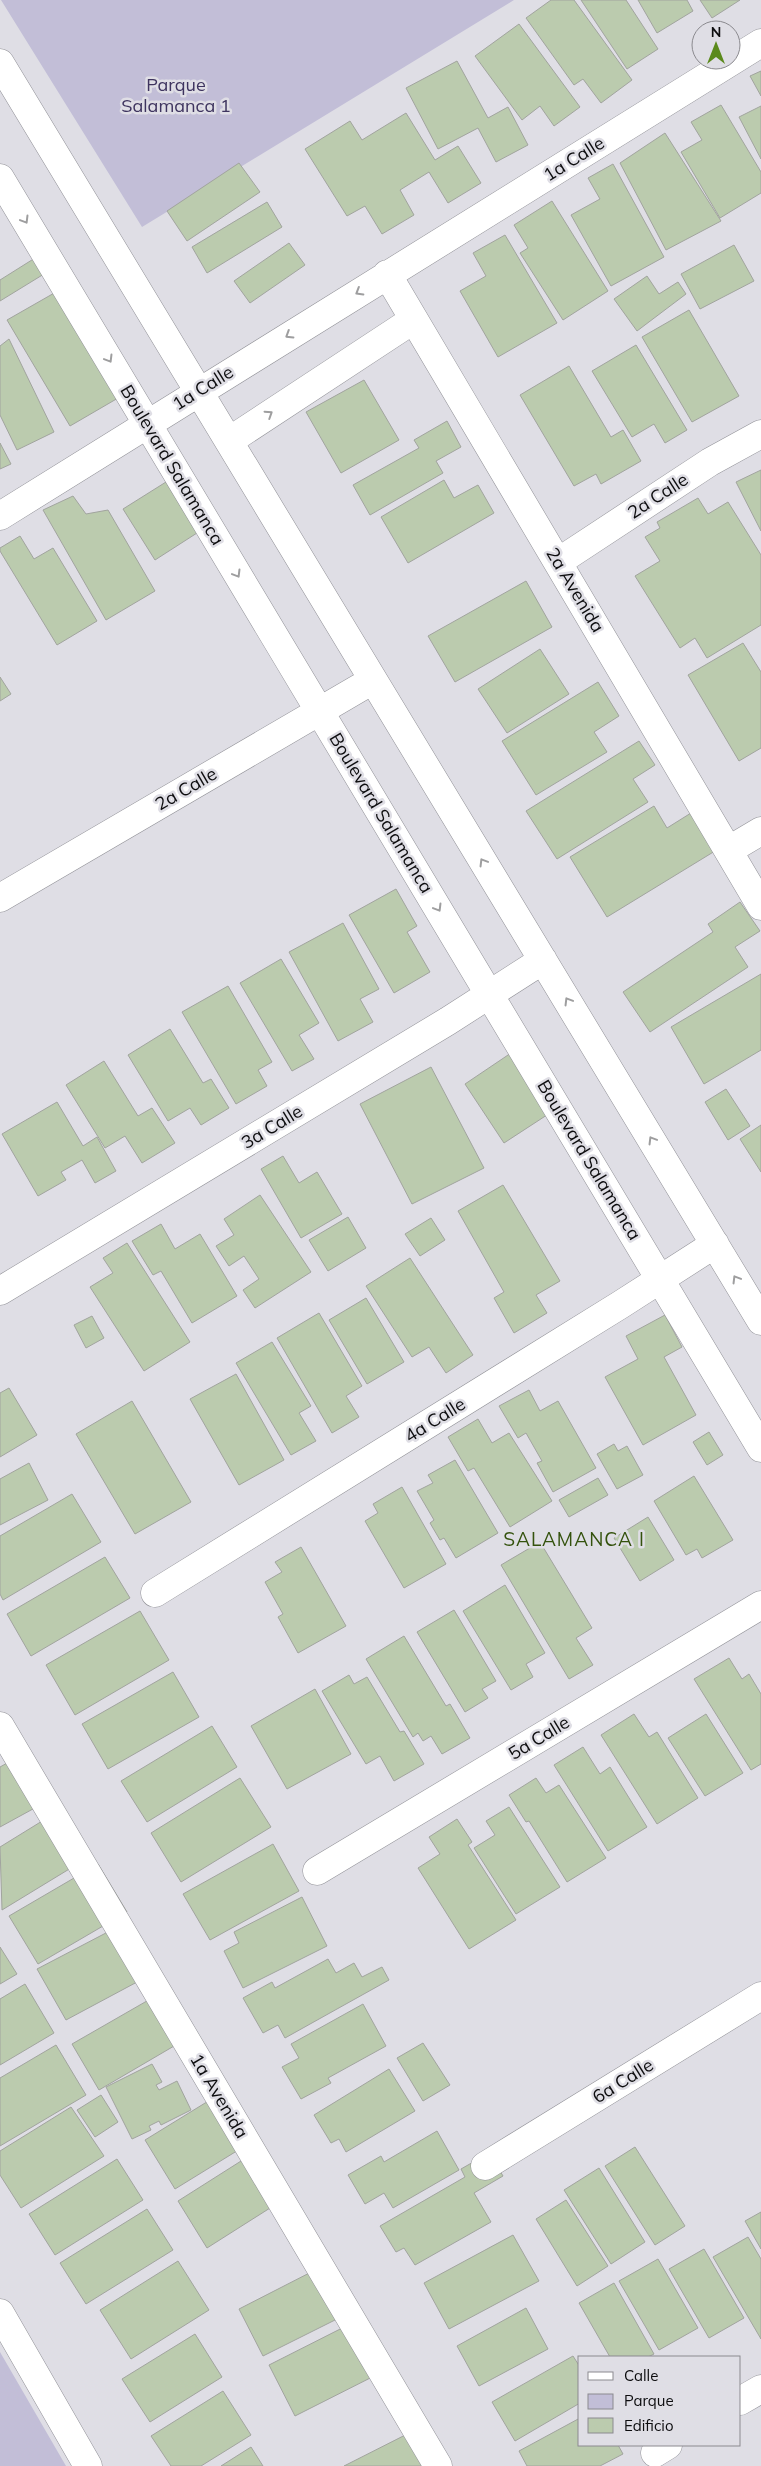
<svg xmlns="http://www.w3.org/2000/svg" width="761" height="2466" viewBox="0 0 761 2466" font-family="Mulish,sans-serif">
<rect width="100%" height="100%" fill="#dfdee5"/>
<!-- green -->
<path fill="#c2bed7" d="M1 0H514L142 227Z
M0 2352 66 2466H0Z"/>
<!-- building -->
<path fill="#bbcbae" stroke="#a1a49e" d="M551 0H574L632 80 601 103 583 79 574 85 526 18Z
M581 0H626L658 49 627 69Z
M638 0H687L693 11 657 33Z
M700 0H740L712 18Z
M519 24 580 107 554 126 540 106 522 120 475 56Z
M457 61 488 118 508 107 528 145 496 162 478 128 438 149 406 88Z
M761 71V96L750 76Z
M721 105 761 172V193L720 218 681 152 702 140 691 122Z
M761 106V159L739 117Z
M406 113 435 160 458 146 481 183 448 203 429 172 400 190 414 215 382 234 365 206 347 216 305 149 350 121 362 140Z
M665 133 721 221 666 250 620 163Z
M239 163 260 192 187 241 167 211Z
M613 164 664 257 611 286 571 215 600 199 588 178Z
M552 201 608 291 563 320 520 253 528 248 514 225Z
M267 202 282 227 207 273 192 247Z
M505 235 557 323 498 357 460 291 486 276 473 253Z
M289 243 305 265 250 303 234 281Z
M734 245 754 281 700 309 681 274Z
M35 258 44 274 0 301V280Z
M647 276 659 294 678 282 686 294 637 331 614 299Z
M63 288 125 394 70 426 7 320Z
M689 310 739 396 692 422 642 337Z
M9 339 54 432 17 450 0 415V346Z
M636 345 687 430 665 443 654 424 632 437 592 371Z
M569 366 611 437 623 430 641 461 601 484 596 474 574 486 520 395Z
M364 380 399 440 341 473 306 412Z
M447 421 461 447 436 461 443 473 370 515 353 485 419 448 414 440Z
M0 443 11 464 0 469Z
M761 470V531L736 482Z
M444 480 454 498 478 485 494 513 408 563 381 517Z
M166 482 197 533 155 560 123 509Z
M73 496 86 514 108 510 155 591 106 620 43 510Z
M698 498 708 514 728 502 761 555V625L707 658 695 638 680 648 635 576 660 561 645 537 660 528 657 522Z
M20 536 34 559 53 548 97 621 57 645 0 551V548Z
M526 581 552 627 455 682 428 636Z
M743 643 761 672V748L739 761 688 675Z
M540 649 569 694 507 733 478 689Z
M0 677 11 694 0 701Z
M598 682 619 716 594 732 607 752 536 795 502 741Z
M639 741 655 765 633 779 648 802 557 859 526 811Z
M654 806 667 828 691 813 715 851 607 917 570 857Z
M396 889 417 926 407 932 430 972 394 993 349 915Z
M740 902 760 931 735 947 748 967 650 1032 623 992 713 932 708 924Z
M343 923 379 989 360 999 373 1022 338 1041 289 952Z
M281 959 319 1023 299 1035 314 1059 292 1071 240 983Z
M761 974V1050L704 1084 671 1027Z
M228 986 272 1062 258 1070 267 1086 236 1104 182 1012Z
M170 1029 203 1083 211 1079 229 1108 201 1125 190 1108 168 1121 128 1055Z
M511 1053 550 1113 504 1143 465 1084Z
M104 1061 138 1116 152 1108 175 1143 142 1163 125 1136 105 1148 66 1085Z
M431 1067 484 1168 412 1204 360 1104Z
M726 1089 750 1126 728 1140 705 1102Z
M57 1102 83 1146 97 1137 116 1171 95 1183 82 1160 61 1172 66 1180 38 1196 2 1134Z
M761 1125V1172L740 1139Z
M283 1156 299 1183 317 1172 342 1214 301 1238 261 1169Z
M503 1185 560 1281 536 1295 547 1313 514 1333 494 1298 504 1292 458 1211Z
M260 1195 311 1272 255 1308 243 1290 259 1279 244 1256 229 1266 216 1246 234 1235 224 1219Z
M348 1217 366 1248 328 1271 309 1240Z
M431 1218 445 1240 420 1256 405 1234Z
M161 1224 175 1249 200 1234 237 1296 192 1323 161 1271 153 1275 132 1241Z
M127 1243 190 1342 144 1371 90 1287 113 1273 103 1258Z
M410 1258 473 1355 446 1373 429 1347 412 1357 366 1286Z
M366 1298 404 1362 367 1384 329 1320Z
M319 1313 362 1386 346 1396 359 1417 332 1433 277 1338Z
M665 1315 682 1347 664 1357 696 1415 643 1445 605 1377 638 1359 626 1336Z
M92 1316 104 1338 86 1348 74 1325Z
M272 1342 311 1406 299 1413 316 1441 291 1455 236 1363Z
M236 1374 284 1460 239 1485 190 1399Z
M9 1388 37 1435 0 1457V1393Z
M529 1390 540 1411 558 1401 596 1468 553 1492 537 1463 542 1461 526 1433 518 1438 499 1406Z
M132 1401 191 1502 135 1534 76 1434Z
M478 1419 492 1443 509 1433 552 1501 510 1527 474 1468 468 1471 448 1437Z
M709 1432 723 1455 707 1465 693 1442Z
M614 1444 618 1451 627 1446 643 1475 617 1489 597 1454Z
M455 1460 498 1533 456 1558 444 1538 440 1540 430 1523 434 1520 417 1491 433 1483 428 1475Z
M29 1463 48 1500 0 1525V1479Z
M694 1476 733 1540 702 1558 697 1549 686 1555 654 1501Z
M598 1478 608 1495 569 1517 559 1500Z
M402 1487 446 1564 404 1588 365 1521 378 1513 373 1504Z
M72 1494 101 1542 3 1600 0 1594V1536Z
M648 1517 674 1560 640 1581 614 1538Z
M540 1542 592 1628 576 1638 593 1665 569 1679 501 1565Z
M301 1547 346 1626 298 1653 278 1617 283 1614 265 1582 282 1572 275 1562Z
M105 1557 130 1598 31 1656 7 1614Z
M505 1585 545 1653 526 1664 533 1677 511 1690 463 1611Z
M454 1610 496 1681 482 1689 488 1698 465 1712 417 1632Z
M140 1611 169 1660 75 1715 46 1665Z
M404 1636 446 1706 450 1704 470 1738 442 1754 431 1736 423 1741 418 1733 413 1737 366 1659Z
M729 1658 742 1679 749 1674 761 1694V1764L751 1770 694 1679Z
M173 1672 199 1717 108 1769 82 1724Z
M349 1675 354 1684 367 1677 400 1732 404 1731 424 1764 394 1781 380 1756 366 1764 322 1691Z
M315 1689 351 1754 287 1789 251 1726Z
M634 1714 649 1737 657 1732 698 1798 657 1824 601 1735Z
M706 1714 743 1773 705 1796 668 1738Z
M212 1726 237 1767 147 1822 121 1781Z
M583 1747 600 1774 610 1767 647 1827 608 1851 554 1765Z
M27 1752 53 1798 0 1827V1767Z
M240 1778 271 1827 181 1882 151 1833Z
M536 1778 546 1793 559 1785 606 1858 567 1882 529 1821 526 1822 509 1795Z
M509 1807 560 1887 516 1914 474 1848 495 1835 486 1821Z
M60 1810 89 1857 2 1910 0 1847Z
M457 1819 472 1842 468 1845 516 1920 469 1949 418 1868 440 1854 429 1837Z
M273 1844 299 1891 210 1940 183 1894Z
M98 1864 127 1912 38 1964 9 1916Z
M302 1897 327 1946 243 1988 224 1951 239 1943 234 1932Z
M125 1923 152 1974 66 2020 37 1969Z
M0 1947 17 1974 0 1984Z
M328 1959 336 1973 354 1963 362 1977 382 1967 389 1980 285 2038 278 2025 263 2033 243 1998 272 1982 275 1988Z
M25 1984 54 2033 0 2065V1999Z
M159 1994 186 2039 99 2090 72 2044Z
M363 2004 386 2046 328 2078 331 2083 301 2099 282 2067 299 2058 291 2044Z
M423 2043 450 2085 423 2101 397 2058Z
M56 2045 86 2095 0 2146V2078Z
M152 2064 162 2082 156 2085 159 2090 177 2081 191 2110 161 2125 159 2121 149 2126 151 2130 132 2139 106 2087Z
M389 2069 415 2111 346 2152 339 2139 331 2143 314 2115Z
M223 2092 253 2141 175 2189 145 2140Z
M101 2095 118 2122 95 2137 77 2110Z
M71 2107 104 2156 21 2208 0 2175V2151Z
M437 2131 459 2170 393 2208 384 2193 365 2204 348 2175 381 2156 384 2162Z
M635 2147 685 2226 655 2245 605 2166Z
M260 2149 289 2196 207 2248 178 2201Z
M489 2153 503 2176 474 2193 491 2222 415 2265 404 2248 396 2252 380 2226 465 2177 461 2169Z
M117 2159 143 2200 55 2255 29 2214Z
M599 2168 645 2242 611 2264 564 2190Z
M566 2200 608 2266 577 2286 536 2219Z
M147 2209 173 2250 86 2304 60 2263Z
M761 2212V2249L745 2221Z
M513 2235 539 2281 449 2329 424 2283Z
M748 2237 761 2259V2339L713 2257Z
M704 2249 744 2318 709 2338 669 2269Z
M658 2259 698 2328 659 2350 619 2281Z
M178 2261 209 2310 131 2359 100 2310Z
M323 2266 347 2314 263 2356 239 2309Z
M614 2283 654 2354 648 2357H610L579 2303Z
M526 2308 548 2349 479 2386 457 2346Z
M360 2319 386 2370 295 2416 269 2365Z
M195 2334 222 2377 150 2422 122 2379Z
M573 2356 580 2367V2403L515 2441 492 2402Z
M223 2391 251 2435 201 2466H171L151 2436Z
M580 2418V2445H618L623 2454 600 2466H527L519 2451Z
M423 2426 444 2466H344Z
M251 2447 263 2466H221Z"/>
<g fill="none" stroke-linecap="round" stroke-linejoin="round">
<!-- minor casing -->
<g stroke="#929298" stroke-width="29">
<path id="minor" d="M0 63 761 1321
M0 178 761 1448
M387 274 761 906
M229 441 413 320
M0 516 761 43
M558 562 710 462 761 434
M729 850 761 831
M0 898 373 680
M0 1291 448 1021 543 960
M155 1593 620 1305 715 1244
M0 1726 438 2466
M317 1871 761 1605
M485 2166 761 1996
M0 2313 88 2466
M740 2401 761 2389
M655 2453 668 2445"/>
</g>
<!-- minor -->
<use href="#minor" stroke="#fff" stroke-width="28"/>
</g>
<!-- one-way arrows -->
<defs><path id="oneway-chevron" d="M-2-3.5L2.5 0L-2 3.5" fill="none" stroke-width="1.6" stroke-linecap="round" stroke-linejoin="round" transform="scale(1.25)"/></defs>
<g stroke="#9e9e9f">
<use href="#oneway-chevron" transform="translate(25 220) rotate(59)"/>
<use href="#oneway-chevron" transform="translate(359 292) rotate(149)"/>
<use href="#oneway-chevron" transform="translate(289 335) rotate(148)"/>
<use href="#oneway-chevron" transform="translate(109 359) rotate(59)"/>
<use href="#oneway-chevron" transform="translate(269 414) rotate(-33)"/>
<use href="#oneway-chevron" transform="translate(237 574) rotate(59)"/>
<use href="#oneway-chevron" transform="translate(483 862) rotate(-121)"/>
<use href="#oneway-chevron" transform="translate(438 908) rotate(59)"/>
<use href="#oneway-chevron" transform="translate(568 1001) rotate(-121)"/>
<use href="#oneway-chevron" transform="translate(652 1140) rotate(-121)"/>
<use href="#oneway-chevron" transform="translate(736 1279) rotate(-121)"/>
</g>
<g text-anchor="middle" stroke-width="5" stroke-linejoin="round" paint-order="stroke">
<!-- park labels -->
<g font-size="18" fill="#3e345f" stroke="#dfdee5">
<text x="176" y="91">Parque<tspan x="176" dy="21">Salamanca 1</tspan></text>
</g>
<!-- street labels -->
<g font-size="18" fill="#0d0d0f" stroke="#dfdee5">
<text transform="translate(574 159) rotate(-32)" y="6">1a Calle</text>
<text transform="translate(203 388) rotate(-32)" y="6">1a Calle</text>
<text transform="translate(172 465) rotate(59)" y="6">Boulevard Salamanca</text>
<text transform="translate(658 496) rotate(-33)" y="6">2a Calle</text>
<text transform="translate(575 590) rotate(59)" y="6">2a Avenida</text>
<text transform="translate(186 789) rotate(-30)" y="6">2a Calle</text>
<text transform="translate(381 813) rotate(59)" y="6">Boulevard Salamanca</text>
<text transform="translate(272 1127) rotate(-31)" y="6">3a Calle</text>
<text transform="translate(589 1160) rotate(59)" y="6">Boulevard Salamanca</text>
<text transform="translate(435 1420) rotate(-32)" y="6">4a Calle</text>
<text transform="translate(539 1738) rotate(-31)" y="6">5a Calle</text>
<text transform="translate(623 2081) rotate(-32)" y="6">6a Calle</text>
<text transform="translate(219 2096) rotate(59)" y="6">1a Avenida</text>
</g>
<!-- neighbourhood labels -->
<g font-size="19" letter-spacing="1" fill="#34520d" stroke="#dfdee5">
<text x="574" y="1546">SALAMANCA I</text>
</g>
</g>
<!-- legend -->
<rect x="578" y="2356" width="162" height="90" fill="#dfdee5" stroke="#8b8a8f"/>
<rect x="588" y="2372" width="25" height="8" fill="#ffffff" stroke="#8b8a8f"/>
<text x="624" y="2381" font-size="15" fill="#0d0d0f">Calle</text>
<rect x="588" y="2394" width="25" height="15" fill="#c2bed7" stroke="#8b8a8f"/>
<text x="624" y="2406" font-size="15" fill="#0d0d0f">Parque</text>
<rect x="588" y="2418" width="25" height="15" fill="#bbcbae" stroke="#8b8a8f"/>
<text x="624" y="2431" font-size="15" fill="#0d0d0f">Edificio</text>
<!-- north arrow -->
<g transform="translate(716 45)"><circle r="24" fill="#dfdee5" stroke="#8b8a8f"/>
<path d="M0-4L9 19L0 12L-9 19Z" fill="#5b8a1c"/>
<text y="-8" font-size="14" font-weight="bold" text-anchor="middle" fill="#0d0d0f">N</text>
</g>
</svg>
